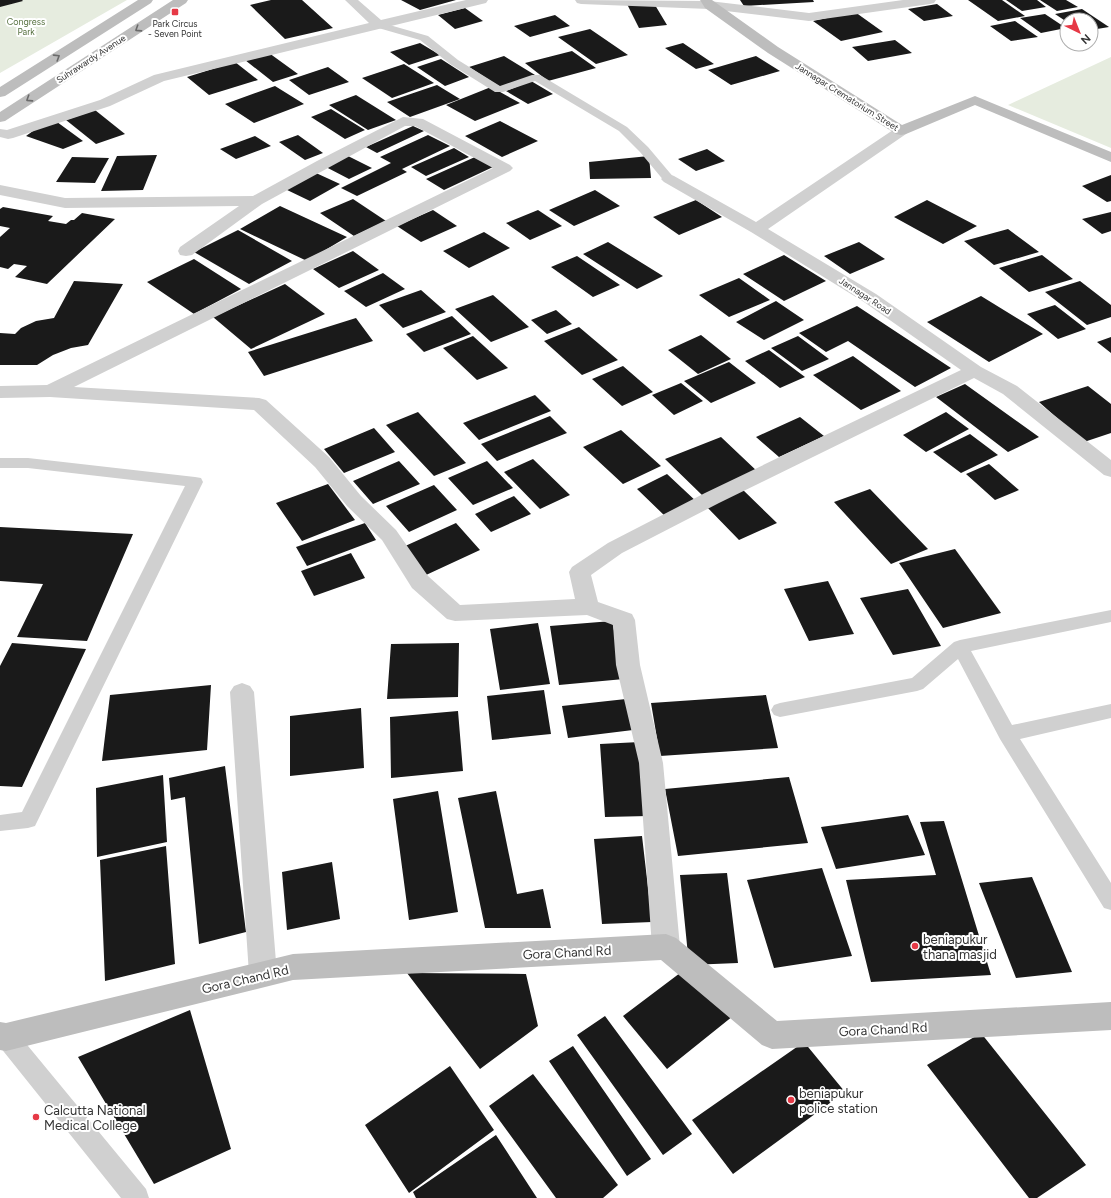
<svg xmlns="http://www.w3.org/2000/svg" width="1111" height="1198" viewBox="0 0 1111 1198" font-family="Figtree,sans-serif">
<rect width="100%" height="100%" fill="#fff"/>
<!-- green -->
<path fill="#e6ecdf" d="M0 0H127L0 73Z
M1111 57V148L1008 105Z"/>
<!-- building -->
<path fill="#1a1a1a" d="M0 0H22L23 1 0 7Z
M271 0H302L333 28 285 39 250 5Z
M401 0H456L420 10Z
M740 0H813L814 2 744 6Z
M968 0H1002L1025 16 998 21Z
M1006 0H1037L1046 7 1022 11Z
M1040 0H1066L1078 7 1057 11Z
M627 4 655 5 667 25 639 28Z
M937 4 953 16 924 21 908 9Z
M465 8 483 21 455 29 438 15Z
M1082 9 1109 27 1091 30V20H1067V22L1055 14Z
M855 12 883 32 841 41 813 21Z
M1045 14 1066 28 1041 33 1020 18Z
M555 15 570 26 530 37 514 26Z
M1015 21 1038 37 1011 41 990 26Z
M590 29 628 55 596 64 558 37Z
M895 40 912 53 868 61 852 47Z
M420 43 440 55 409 65 390 52Z
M683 43 714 64 696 69 665 48Z
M572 51 596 68 548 81 525 63Z
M269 53 298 74 273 82 245 60Z
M504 56 535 75 500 87 469 67Z
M756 56 780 71 731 85 708 70Z
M441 59 469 77 445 86 417 67Z
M235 62 258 80 209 95 187 77Z
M404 64 434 83 392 98 362 78Z
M328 67 349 82 309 95 289 80Z
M531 81 553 94 528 104 506 91Z
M437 85 460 99 410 117 387 102Z
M275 86 304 104 254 123 225 104Z
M491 87 520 103 475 121 446 105Z
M356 95 396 120 368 130 329 105Z
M331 109 365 130 345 139 311 117Z
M95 110 125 134 96 144 66 120Z
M500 121 538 141 502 157 465 136Z
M57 122 83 141 63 149 26 136 40 126Z
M413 126 424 131 377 153 366 147Z
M298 135 323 153 305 160 279 142Z
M428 135 450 146 402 169 407 172 357 196 341 188 391 163 380 157Z
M255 136 271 146 236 159 220 149Z
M454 148 469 157 426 176 411 167Z
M707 149 725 161 696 171 678 159Z
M157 155 143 190 101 191 117 156Z
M346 155 372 168 349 179 324 166Z
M649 156 651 178 590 179 589 162Z
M72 157 109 158 95 183 56 182Z
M475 157 493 167 444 190 426 179Z
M316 173 340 184 310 201 285 189Z
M1111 175V201L1107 202 1082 186Z
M595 190 620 206 574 226 549 210Z
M353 199 386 221 354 236 320 213Z
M696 200 722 217 679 235 653 217Z
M927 200 977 226 943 244 894 217Z
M280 206 347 237 307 261 240 229Z
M3 207 53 216 48 221 66 224 71 220H74L82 213 115 219 47 284 15 277 27 266 14 264 8 269 0 267V237L10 228 0 226V209Z
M433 210 457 226 421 242 397 226Z
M538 210 562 226 530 240 506 223Z
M1111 212V231L1102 234 1082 219Z
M1008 229 1039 252 994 265 964 241Z
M238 230 292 261 249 284 194 252Z
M484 232 510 248 469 268 443 251Z
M608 242 663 276 637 289 583 254Z
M859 242 885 259 850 274 824 256Z
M353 251 379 270 339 288 313 269Z
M784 255 826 281 784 301 743 274Z
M1042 255 1073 279 1029 292 999 268Z
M577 256 620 285 593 297 551 267Z
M194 259 241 289 194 314 147 282Z
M383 273 405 289 366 307 344 291Z
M739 278 770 300 729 317 699 295Z
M74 281 123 284 88 345 71 348 53 355 37 365H0V333L15 334 21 328 36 321 54 318Z
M1080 281 1111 305V317L1087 325 1045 292Z
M285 284 325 314 251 349 213 317Z
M421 290 446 312 403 328 379 305Z
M493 295 529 327 491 342 455 309Z
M981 296 1043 334 989 362 927 322Z
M776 301 804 320 764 340 736 322Z
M1055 305 1086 329 1058 339 1027 314Z
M857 306 951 368 915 387 848 341 826 352 799 333Z
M556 310 572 324 547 334 531 320Z
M452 316 471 334 424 352 406 334Z
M356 318 373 341 264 376 248 352Z
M579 327 618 360 582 375 544 341Z
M701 335 731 359 698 374 668 350Z
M473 336 508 368 477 380 443 348Z
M798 336 829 359 802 371 771 348Z
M1111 337V353L1097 342Z
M769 350 805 377 780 388 745 361Z
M853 356 901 391 861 410 813 375Z
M729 362 756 383 711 403 684 381Z
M623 366 653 392 622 406 592 379Z
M681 383 703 401 674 415 652 395Z
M965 384 1039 437 1008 452 936 397Z
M1088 386 1111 404V433L1084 442 1039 402Z
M535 395 551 411 479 440 463 423Z
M418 412 466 463 434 476 386 425Z
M946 412 969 429 926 452 903 435Z
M550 416 567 433 497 461 481 444Z
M800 417 824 436 779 457 756 437Z
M374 428 395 452 344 473 324 449Z
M621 430 661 466 623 484 583 447Z
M970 434 998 455 961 473 933 452Z
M721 437 759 473 703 496 665 459Z
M533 459 570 495 540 509 504 472Z
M399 461 420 484 373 504 353 481Z
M487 461 513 488 473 505 448 478Z
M989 464 1019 490 995 500 966 474Z
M667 474 698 503 667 518 637 489Z
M328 484 355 520 302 541 276 503Z
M434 485 457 510 409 532 386 506Z
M741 488 777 523 739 540 704 504Z
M870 489 928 549 891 564 834 502Z
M514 496 531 514 491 532 475 514Z
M365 523 376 540 307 566 296 547Z
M456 523 480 550 426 575 403 547Z
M0 527 133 534 87 641 17 637 43 584 0 581Z
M955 549 1001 613 943 628 899 563Z
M351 553 365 578 314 596 301 571Z
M828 581 854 634 809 641 784 589Z
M908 589 941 646 893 655 860 598Z
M612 621 624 679 559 685 550 626Z
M538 623 550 684 500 690 490 629Z
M12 643 86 649 22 787 0 786V666Z
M459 643 458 697 387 699 391 644Z
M211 685 207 750 102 761 110 695Z
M544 690 551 734 492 740 487 696Z
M766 695 778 748 660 756 651 703Z
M626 699 633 730 568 738 562 706Z
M361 708 364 768 290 776V716Z
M458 711 463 771 391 778 390 717Z
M640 742 648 816 605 817 600 744Z
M225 766 246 932 199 944 185 797 171 800 169 778Z
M163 775 167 842 97 857 96 788Z
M789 777 808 843 678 856 665 789Z
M438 791 458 912 409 920 393 799Z
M496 791 517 894 543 889 551 928H485L458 798Z
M908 815 925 855 836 869 821 827Z
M944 821 991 975 871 982 846 880 936 875 920 822Z
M642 836 652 922 602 924 594 839Z
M166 846 175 964 105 981 100 860Z
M332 862 340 919 287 930 282 872Z
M822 868 852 956 774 968 747 880Z
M727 873 738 963 689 965 680 875Z
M1032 877 1072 972 1016 978 979 883Z
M688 967 733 1016 667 1069 623 1016Z
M407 973 526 974 538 1026 480 1069Z
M190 1010 231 1149 154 1184 78 1057Z
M605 1016 692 1134 663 1155 577 1035Z
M981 1033 1086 1165 1037 1198H1029L927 1065Z
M804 1042 845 1092 733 1174 692 1120Z
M573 1046 651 1159 627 1176 549 1061Z
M450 1066 494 1130 409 1193 365 1125Z
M533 1074 618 1185 603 1198H556L489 1106Z
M496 1135 537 1198H416L413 1192Z"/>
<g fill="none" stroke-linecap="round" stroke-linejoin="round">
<!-- lane -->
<path fill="#d0d0d0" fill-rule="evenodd" d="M379 22 428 36 458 60 500 86 532 75H540L627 127 648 147 675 179 673 182H665L640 152 619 131 535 81 503 92H495L450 64 420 40 375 27 374 25 375 23Z
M0 458H28L195 477 201 478 203 482 35 826 28 828 0 831V815L22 812 185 486 28 468H0Z
M1111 610V622L971 651 1012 725 1111 704V718L1020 739 1111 883V910L1104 908 1000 739 958 659 923 689 917 691 780 717 774 715 771 710 774 705 780 703 912 678 954 642 960 640Z
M6 1026 14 1029 146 1189 149 1198H121L0 1047V1029Z"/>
<!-- street -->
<path fill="#d0d0d0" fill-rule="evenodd" d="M345 0H358L381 20 466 0H488L486 3 164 81 110 106 13 138 8 139 0 137V129L7 130 100 100 154 75 369 23Z
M575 0 709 1 809 13 903 0H936L934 3 930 4 809 21 709 9 581 4 577 3Z
M403 117 423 119 510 165 513 168 510 171 74 387 259 398 266 400 329 457 361 496 396 530 428 576 460 605 575 599 569 572 572 567 608 543 705 493 961 370 864 302 751 232 664 182 661 179 664 176 669 174 674 176 756 222 896 128 901 127 906 128 908 131 906 134 768 229 876 294 981 367 1017 386 1111 460V477L1104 475 1003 394 974 378 719 503 622 553 591 575 598 602 632 614 635 620 640 665 663 763 680 947 676 956 666 960 656 956 652 947 639 763 616 665 613 625 587 615 455 621 447 619 412 588 382 540 347 506 315 467 254 410 50 397 0 398V386L47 385 493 168 415 126H405L262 204 192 255 186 256 180 255 178 251 180 247 239 206 65 208 0 195V185L65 198 253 196 317 161Z
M242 683 250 686 254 692 277 974 273 983 263 987 253 983 249 974 230 692 234 686Z"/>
<!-- secondary -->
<path fill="#bdbdbd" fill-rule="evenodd" d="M138 0H153L151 3 5 96 0 97V87Z
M173 0H188L186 3 5 121 0 122V112Z
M700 0H712L778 47 902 125 975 96 1111 152V162L975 105 906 134 901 135 896 134 768 53 705 8Z
M666 934 676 938 777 1021 1111 1002V1030L772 1049 762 1045 661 960 293 980 6 1051 0 1050V1022L6 1023 293 954Z"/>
</g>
<!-- one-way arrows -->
<defs><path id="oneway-chevron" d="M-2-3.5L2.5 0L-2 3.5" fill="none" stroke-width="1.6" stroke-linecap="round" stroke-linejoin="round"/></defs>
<g stroke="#6a6a6a">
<use href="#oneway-chevron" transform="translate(138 29) rotate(147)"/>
<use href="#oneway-chevron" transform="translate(57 57) rotate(-32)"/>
<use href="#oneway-chevron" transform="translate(29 99) rotate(147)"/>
</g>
<!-- markers -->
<g fill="#e63946" stroke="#fff" stroke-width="1.5">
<rect x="171" y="8" width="8" height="8" rx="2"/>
<circle cx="915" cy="946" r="4"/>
<circle cx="791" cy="1100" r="4"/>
<circle cx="36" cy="1117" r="4"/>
</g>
<g text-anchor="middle" stroke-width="4" stroke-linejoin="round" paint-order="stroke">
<!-- far-park labels -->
<g font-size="9" fill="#56703f" stroke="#fff">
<text x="26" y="25">Congress<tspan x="26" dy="10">Park</tspan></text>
</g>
<!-- far-poi labels -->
<g font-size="9" fill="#333" stroke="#fff">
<text x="175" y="27">Park Circus<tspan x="175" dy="10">- Seven Point</tspan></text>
</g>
<!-- far-street labels -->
<g font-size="9" fill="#333" stroke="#fff">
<text transform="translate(91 59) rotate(-33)" y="3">Suhrawardy Avenue</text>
<text transform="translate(847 97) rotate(32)" y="3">Jannagar Crematorium Street</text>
<text transform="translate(865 296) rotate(33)" y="3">Jannagar Road</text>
</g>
<!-- near-poi labels -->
<g font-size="13" fill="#333" stroke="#fff" text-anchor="start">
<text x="923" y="944">beniapukur<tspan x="923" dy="15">thana masjid</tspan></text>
<text x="799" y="1098">beniapukur<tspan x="799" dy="15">police station</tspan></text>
<text x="44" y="1115">Calcutta National<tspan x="44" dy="15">Medical College</tspan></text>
</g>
<!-- near-street labels -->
<g font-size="13" fill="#333" stroke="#fff">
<text transform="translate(567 952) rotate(-3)" y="5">Gora Chand Rd</text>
<text transform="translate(245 979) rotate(-13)" y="5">Gora Chand Rd</text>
<text transform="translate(883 1029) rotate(-3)" y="5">Gora Chand Rd</text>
</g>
</g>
<!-- north arrow -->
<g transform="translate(1079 32) rotate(137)"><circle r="19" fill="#ffffff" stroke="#adadad"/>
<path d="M0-3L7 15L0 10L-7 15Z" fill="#e63946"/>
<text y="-6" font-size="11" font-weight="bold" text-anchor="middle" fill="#333333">N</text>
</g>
</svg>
